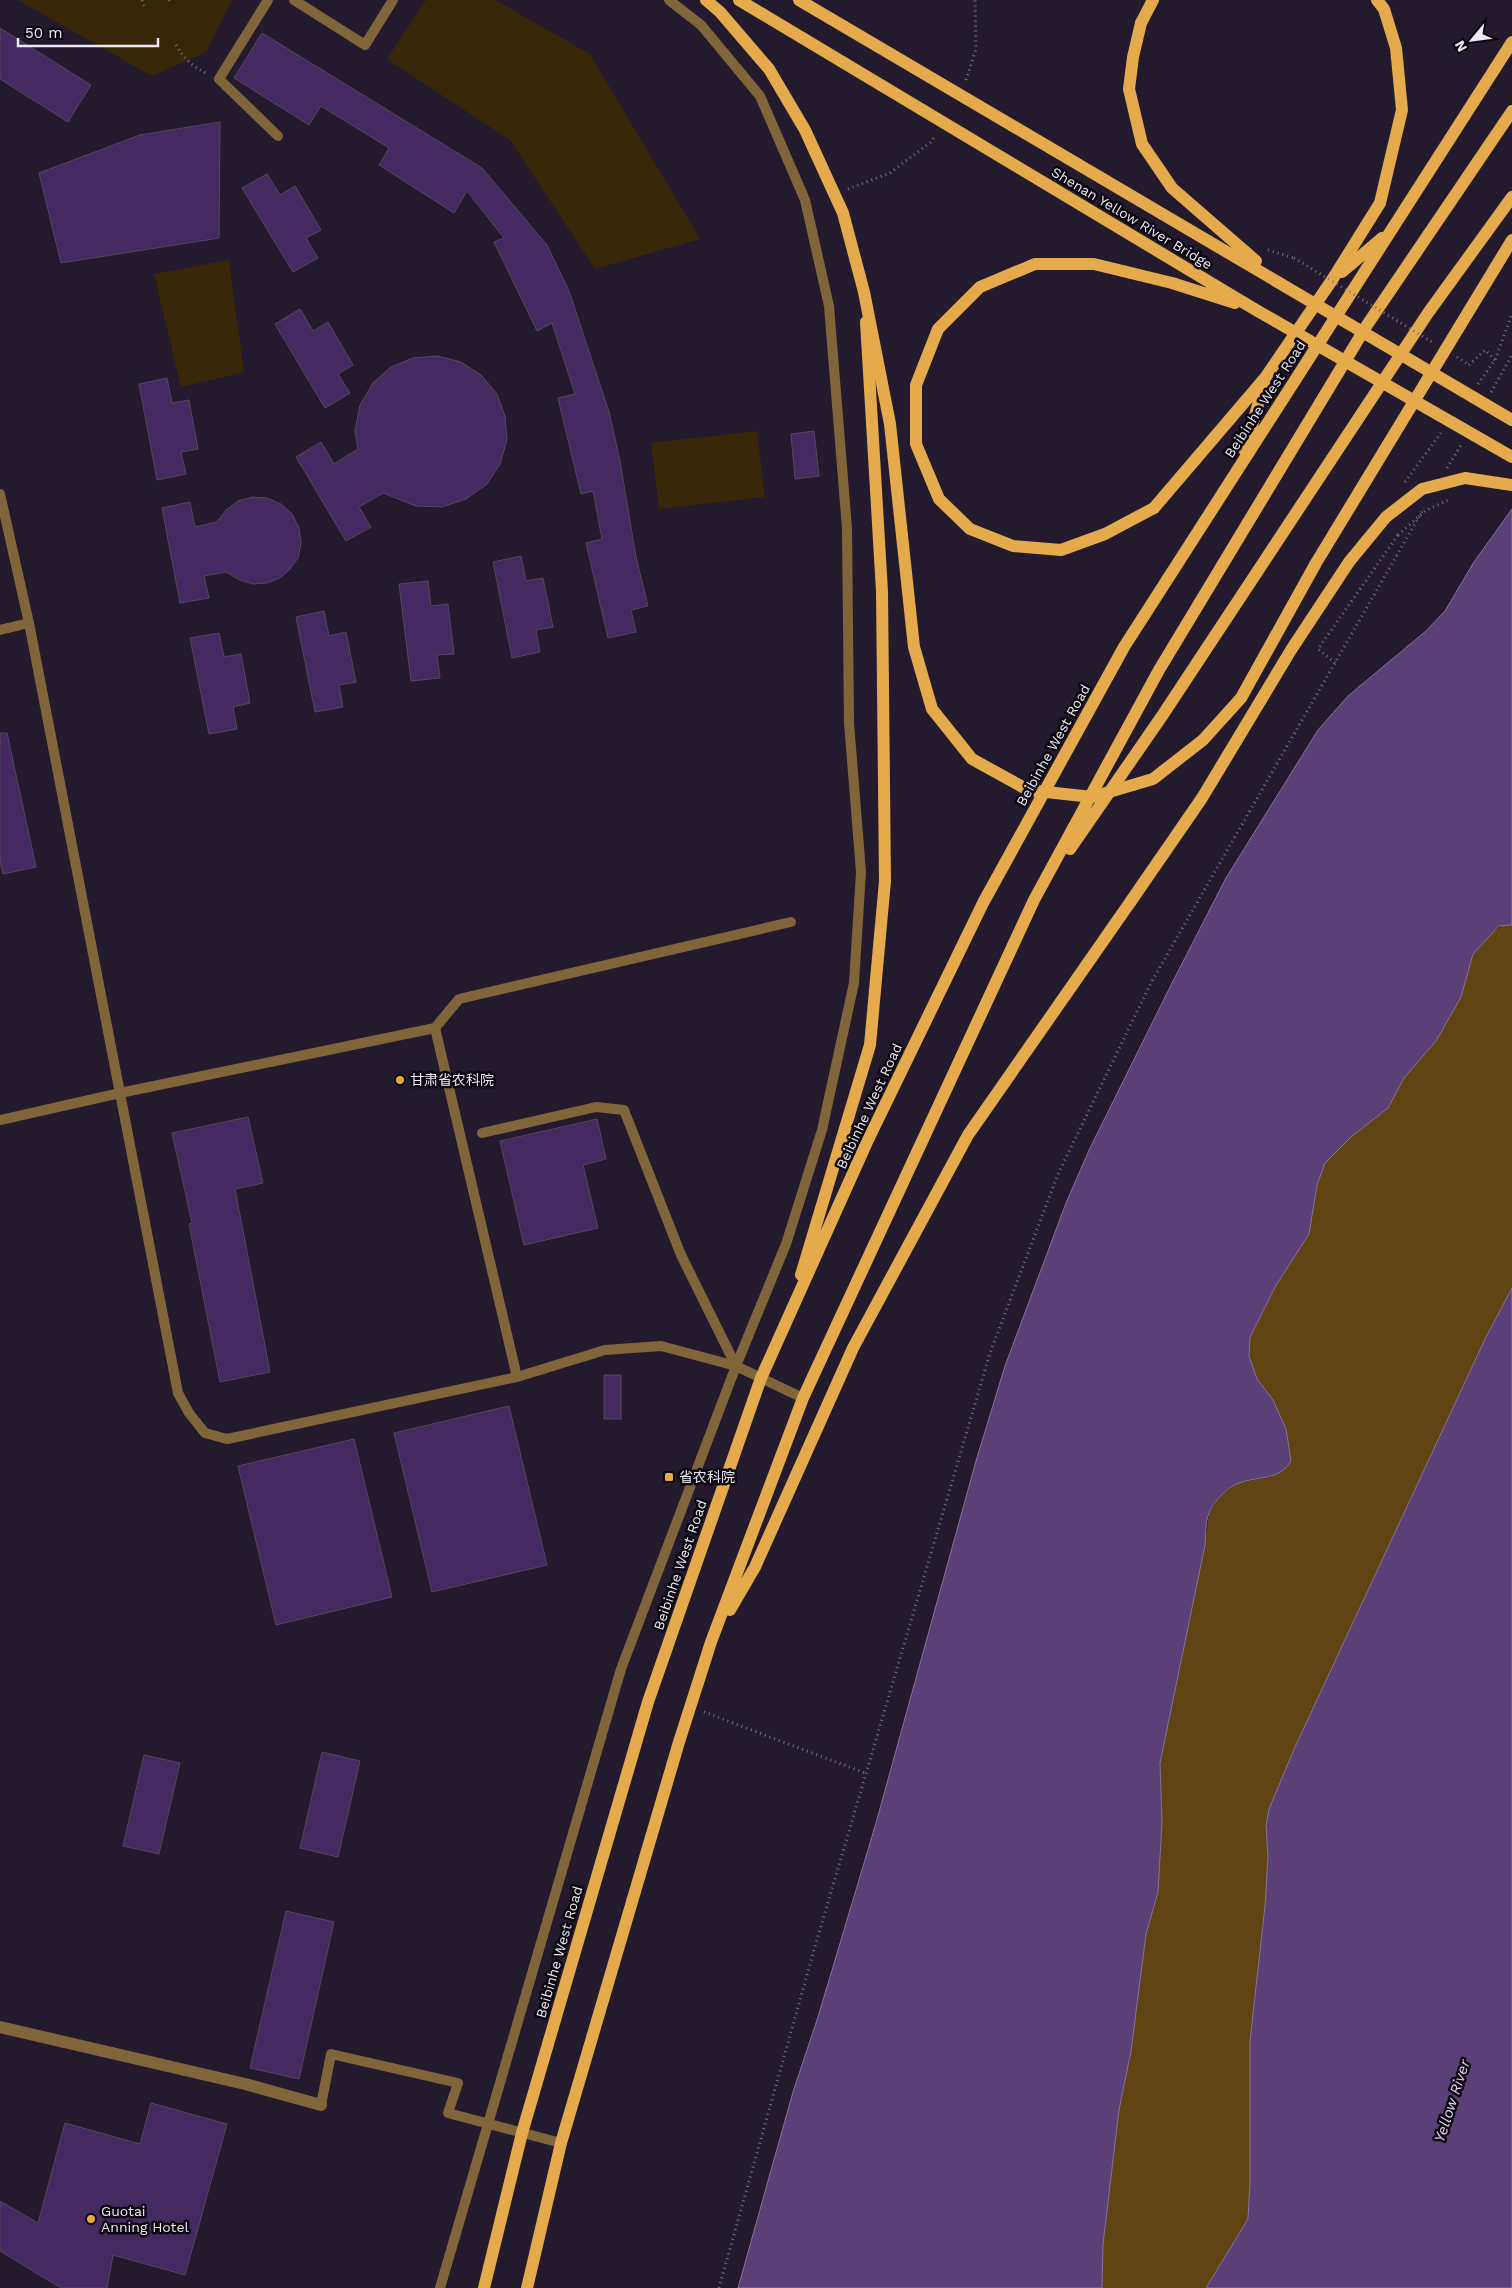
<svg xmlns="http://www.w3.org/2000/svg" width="1512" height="2288" viewBox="0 0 1512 2288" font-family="'Work Sans','Noto Sans SC',sans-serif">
<rect width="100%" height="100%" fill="#231b2d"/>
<!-- green -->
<path fill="#382608" d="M18 0H232L206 52 152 76Z
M426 0H495L590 54 700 239 595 269 510 140 387 59Z
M229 260 244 372 181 387 154 274Z
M757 431 765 497 659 509 651 443Z"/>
<!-- forest -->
<path fill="#614413" d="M1504 924 1512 925V1288L1486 1337 1295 1747 1266 1825 1268 1857 1265 1906 1250 2041V2182L1248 2219 1206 2288H1102L1103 2244 1119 2110 1131 2051 1146 1934 1158 1892 1162 1822 1160 1763 1205 1545 1209 1513 1219 1497 1237 1483 1272 1477 1273 1400 1257 1379 1249 1356 1250 1337 1275 1287 1309 1234 1317 1185 1325 1163 1351 1137 1388 1108 1404 1078 1436 1041 1461 997 1473 954 1492 933Z"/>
<!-- water -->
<path fill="#5a4077" stroke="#86729c" d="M1512 509V925L1499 926 1473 954 1461 997 1436 1041 1404 1078 1388 1108 1351 1137 1325 1163 1317 1185 1309 1234 1275 1287 1250 1337 1249 1356 1257 1379 1273 1400 1286 1429 1291 1461C1279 1481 1258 1476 1239 1483 1227 1487 1213 1502 1209 1513 1205 1522 1206 1535 1205 1545L1160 1763 1162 1822 1158 1892 1146 1934 1131 2051 1119 2110 1103 2244 1102 2288H738L793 2092 818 2017 876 1823 976 1461 1005 1366 1066 1203 1090 1148 1172 983 1226 878 1318 730 1348 696 1426 631 1445 611 1474 562Z
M1512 1288V2288H1206L1248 2219 1250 2182V2041L1265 1906 1268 1857 1266 1825 1269 1809 1295 1747 1486 1337Z"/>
<!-- building -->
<path fill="#442a60" stroke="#52495e" d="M0 28 91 85 68 122 0 79Z
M262 33 482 168 547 245 569 291 609 412 620 461 636 557 648 606 631 610 636 632 608 638 586 543 602 539 593 491 581 494 558 398 575 394 552 323 537 331 494 242 504 238 467 191 454 213 379 165 389 148 321 106 309 125 234 78Z
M220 122 219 238 61 263 39 173 140 135Z
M267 174 280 195 295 186 321 230 306 238 318 258 293 272 242 188Z
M300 309 313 331 328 322 353 365 338 374 350 393 325 408 275 324Z
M437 356 461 362 481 375 497 394 505 416 507 440 500 464 487 484 466 499 442 507 416 506 383 493 359 507 371 527 346 541 296 457 321 442 334 464 358 449 355 431 360 405 373 383 391 367 413 358Z
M167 378 172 403 189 400 198 449 181 452 186 474 157 480 139 384Z
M814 431 819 476 795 479 791 434Z
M252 497 267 498 281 504 292 514 299 528 301 543 298 558 290 569 280 578 267 583 253 584 240 580 226 572 204 576 209 598 180 603 162 508 190 502 195 527 217 522 226 510 238 501Z
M521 556 526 581 543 578 553 627 536 630 540 652 512 658 493 562Z
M428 581 431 606 448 604 454 654 437 655 440 678 411 681 399 584Z
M324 611 329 636 346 632 356 682 339 685 343 707 315 712 296 617Z
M219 633 224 657 241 654 250 703 233 707 237 729 209 734 190 638Z
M0 733H7L36 867 3 874 0 861Z
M248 1117 263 1183 235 1189 270 1372 220 1382 189 1224 192 1223 172 1133Z
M597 1119 606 1159 583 1165 598 1228 524 1245 500 1141Z
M604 1375H621V1419H604Z
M509 1406 547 1565 432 1592 394 1433Z
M354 1439 392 1597 276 1625 238 1466Z
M322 1752 360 1761 338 1857 300 1848Z
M144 1755 180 1763 159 1854 123 1846Z
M286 1911 334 1922 299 2079 250 2068Z
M151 2103 227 2124 185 2275 113 2255 107 2288H61L0 2251V2201L38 2223 65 2123 140 2144Z"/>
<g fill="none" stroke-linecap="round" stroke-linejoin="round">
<!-- path -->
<path stroke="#766f7f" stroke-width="3" stroke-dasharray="1 4" stroke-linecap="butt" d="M142 0 145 8
M169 0 170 2
M176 45C184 59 193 67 208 74
M966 80 976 49 975 0
M848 189 890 173 931 142 935 136
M1268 250 1294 258
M1469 365 1485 350 1495 360
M1478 384 1495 360 1512 314
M1491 392 1512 355
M1447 468 1461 445
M1405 482 1441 433
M1335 663 1318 649 1398 535
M704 1712 865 1773
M719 2288 816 1943 990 1353 1058 1174 1152 981 1424 508"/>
<!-- lane -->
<path stroke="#81653a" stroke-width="10" d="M268 0 219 79 278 136
M294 0 365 45 393 0
M0 494 29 623 178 1393 189 1413 205 1433 227 1439 517 1377 605 1350 661 1346 736 1366 803 1398
M0 630 29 623
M435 1028 459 999 791 922
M0 1120 120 1093 435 1028 517 1377
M482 1133 596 1107 624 1110 681 1255 736 1366
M321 2105 331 2054 458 2083 448 2113 561 2143
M440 2288 621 1669 736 1366 786 1244 822 1130 854 983 861 872 849 723 847 528 829 306 805 200 760 96 701 25 669 0"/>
<!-- street -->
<path stroke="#81653a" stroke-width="12" d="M0 2027 245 2084 321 2105"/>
<!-- primary -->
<path stroke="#e5aa4b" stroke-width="12" d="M1141 23 1153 0
M1342 272 1382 238
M1245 451 1264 383
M1154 508 1265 378 1332 280 1380 203 1402 110 1396 48 1384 9 1377 0
M1070 849 1162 716 1428 313 1512 197
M801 1275 870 1045 885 881 882 591 866 322
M730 1610 755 1567 853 1348 968 1135 1131 901
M484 2288 522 2133 648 1702 761 1378 867 1142 983 903 1124 647 1512 42
M527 2288 561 2143 679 1742 711 1642 803 1398 1034 900 1159 670 1367 325 1512 111"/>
<!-- path-bridge -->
<path stroke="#766f7f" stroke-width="3" stroke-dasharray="1 4" stroke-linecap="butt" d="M1294 258 1432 342
M1457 357 1469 365
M1398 535 1425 511 1450 499"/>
<!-- primary-bridge -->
<path stroke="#e5aa4b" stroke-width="12" d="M706 0 720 12 769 69 805 130 843 213 864 292 890 424 914 647 932 709 972 759 1028 790 1092 797 1153 779 1203 740 1241 698 1316 563 1512 240
M739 0 1256 310 1512 457
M799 0 1512 420
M1141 23 1133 57 1129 89 1142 144 1172 188 1256 261
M1154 508 1105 534 1061 550 1013 546 970 529 939 499 916 444V385L938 329 980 287 1035 264H1094L1172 283 1235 303
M1131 901 1202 798 1291 650 1349 562 1386 517 1422 489 1465 478 1512 485"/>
</g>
<!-- markers -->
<g fill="#eba93a" stroke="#0b080f" stroke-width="2">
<circle cx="400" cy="1080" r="5"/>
<rect x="664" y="1472" width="10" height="10" rx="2.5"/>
<circle cx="91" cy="2219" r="5"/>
</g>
<g text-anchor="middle" stroke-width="5" stroke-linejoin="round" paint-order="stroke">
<!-- street labels -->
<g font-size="14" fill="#ede8f4" stroke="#0b080f">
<text transform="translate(1132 218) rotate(31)" y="5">Shenan Yellow River Bridge</text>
<text transform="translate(1265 399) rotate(-57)" y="5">Beibinhe West Road</text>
<text transform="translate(1053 745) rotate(-61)" y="5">Beibinhe West Road</text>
<text transform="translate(869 1106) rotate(-65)" y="5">Beibinhe West Road</text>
<text transform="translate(680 1565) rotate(-71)" y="5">Beibinhe West Road</text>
<text transform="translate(559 1952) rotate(-74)" y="5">Beibinhe West Road</text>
</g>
<!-- poi labels -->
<g font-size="14" fill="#ede8f4" stroke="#0b080f" text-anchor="start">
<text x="410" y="1085">甘肃省农科院</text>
<text x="679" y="1482">省农科院</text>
<text x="101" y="2216">Guotai<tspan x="101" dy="16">Anning Hotel</tspan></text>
</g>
<!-- water labels -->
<g font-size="15" font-style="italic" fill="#e0d1f4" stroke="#0b080f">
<text transform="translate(1452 2101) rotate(-72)" y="5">Yellow River</text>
</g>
</g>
<!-- north arrow -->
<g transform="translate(1472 40) rotate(241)" stroke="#0b080f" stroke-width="4" paint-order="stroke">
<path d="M0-4L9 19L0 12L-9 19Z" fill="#ede8f4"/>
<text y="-8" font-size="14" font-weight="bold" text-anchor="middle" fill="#ede8f4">N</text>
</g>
<!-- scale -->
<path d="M18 38v8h140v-8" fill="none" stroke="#ede8f4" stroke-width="2.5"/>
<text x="25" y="38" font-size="15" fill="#ede8f4" stroke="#0b080f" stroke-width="4" paint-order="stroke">50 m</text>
</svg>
